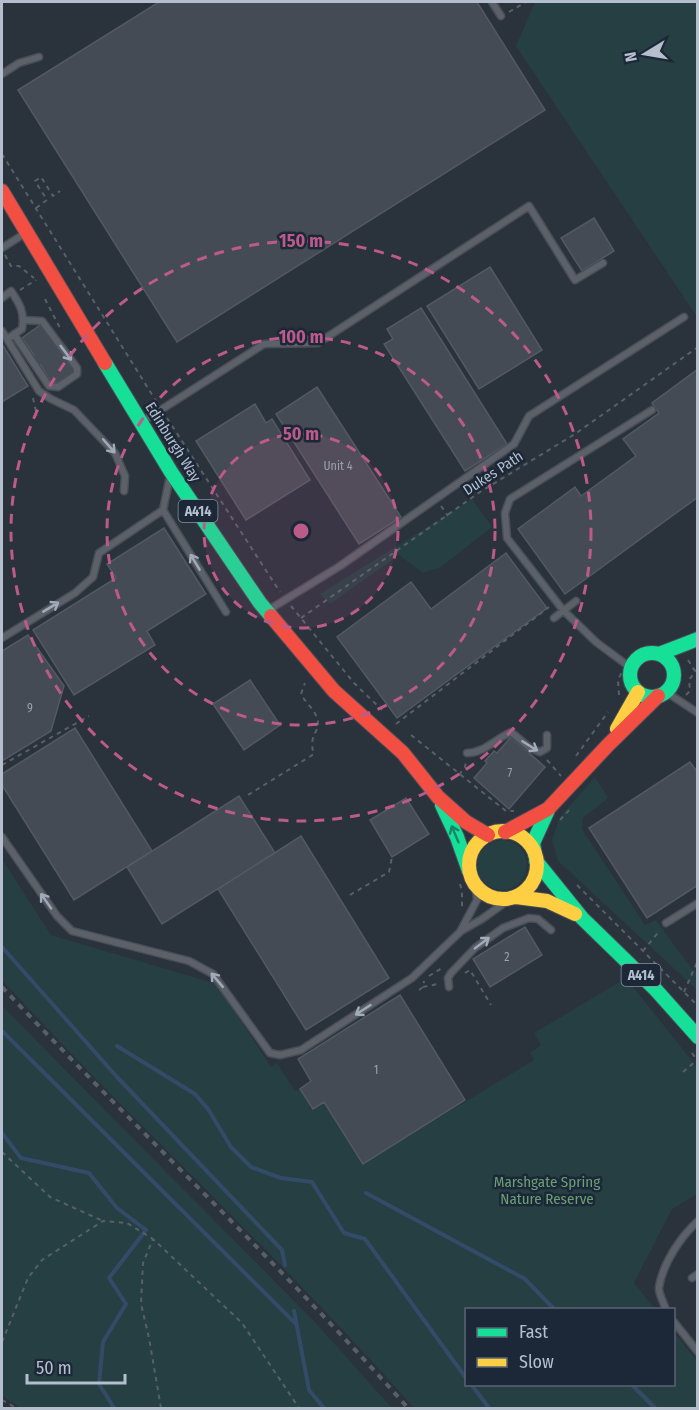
<svg xmlns="http://www.w3.org/2000/svg" width="699" height="1410" viewBox="0 0 699 1410" font-family="'Fira Sans Condensed',sans-serif">
<rect width="100%" height="100%" fill="#2a323c"/>
<!-- green -->
<path fill="#263f43" d="M535 2H697V317L516 46Z
M472 499 492 527 441 567 423 573 399 555 330 604 320 594Z
M595 777 608 798 583 818 582 829 645 925 656 920 691 968 697 972V990L558 861 552 840 560 817Z
M477 865a25 25 0 1 1 50 0a25 25 0 1 1-50 0Z
M2 859 51 935 217 984 271 1067 277 1063 295 1091 300 1089 313 1109 324 1102 363 1164 534 1060 530 1053 541 1045 534 1033 626 978 697 1067V1194L672 1209 634 1283 655 1309 466 1310V1384H674V1332L697 1361V1408H414C283 1259 136 1126 2 980Z
M2 1006 314 1321 392 1408H21L2 1396Z"/>
<g fill="none" stroke-linecap="round" stroke-linejoin="round">
<!-- stream -->
<path stroke="#344b68" stroke-width="4" d="M2 947 117 1077 282 1250 285 1265
M2 1031 296 1324
M117 1046 195 1094 208 1109 231 1147 251 1167 281 1178 312 1182 344 1233 365 1239 466 1378
M2 1133 21 1158 89 1173 117 1208 146 1230 109 1278 126 1304 103 1342 99 1384 114 1408
M366 1193 525 1279 555 1310
M294 1311 309 1390 324 1408
M471 1384 489 1408
M631 1384 655 1408"/>
</g>
<!-- building -->
<path fill="#454b54" stroke="#525963" stroke-width="1.5" d="M159 2H477L545 110 177 342 18 90Z
M594 218 614 251 582 271 561 238Z
M490 267 542 350 479 389 427 306Z
M421 308 507 444 465 471 384 344 393 339 387 329Z
M43 323 74 368V372L57 383 50 381 41 365 39 366 32 356 34 355 22 338Z
M2 344 28 386 2 402Z
M698 369V497L565 594 518 529 575 487 581 496 636 456 623 439 659 413 652 403Z
M317 387 401 517 359 544 276 414Z
M255 404 266 423 272 419 310 480 246 520 196 441Z
M164 528 206 594 147 631 155 645 74 695 33 630 116 578 107 564Z
M506 553 547 608 397 718 337 637 411 582 431 609Z
M28 635 64 686 51 731 2 761V651Z
M250 680 280 725 244 750 213 704Z
M75 728 152 851 74 900 2 785V774Z
M511 737 545 767 509 809 474 778 487 763 485 761 494 751 497 753Z
M690 762 698 773V885L647 918 589 828Z
M239 796 275 853 162 924 127 867Z
M406 798 429 834 392 857 370 820Z
M301 836 389 978 306 1030 218 889Z
M525 927 542 955 490 987 473 959Z
M400 995 465 1100 363 1164 324 1102 313 1109 300 1089 311 1081 298 1059Z"/>
<g fill="none" stroke-linecap="round" stroke-linejoin="round">
<!-- lane casing -->
<g stroke="#494e56" stroke-width="9">
<path id="lane" d="M492 2 501 16
M2 74 19 63 39 57
M2 248 24 234
M2 298 11 291C20 304 25 313 22 329L7 339
M2 331 39 391 51 399 74 410 115 453 125 476 124 491
M14 334 49 386 58 387 77 374V368L42 321 23 320
M145 420 264 344 318 343 529 206 575 280 603 263
M169 481 163 510 226 612
M270 609 340 566 514 444 529 416 684 317
M554 618 576 601
M2 638 75 593 93 577 99 553 163 510
M631 668 596 642 563 610 507 538 505 513 510 499 652 410
M666 692 698 713
M467 753C484 753 495 739 511 732L530 748 540 752 547 748V735
M2 837 57 916 72 931 189 961 213 974 270 1053 280 1055 301 1050 412 978 461 931 482 919 510 899
M666 923 698 903
M461 930 477 900 476 886
M449 987 448 978 451 973 475 948 503 928 529 918 538 919 551 930
M692 1278 698 1274
M666 1310C664 1303 658 1293 659 1287 663 1263 681 1236 698 1221
M674 1322 698 1352"/>
</g>
<!-- fast casing -->
<g stroke="#494e56" stroke-width="16">
<path id="fast" d="M105 363 171 472 260 603 271 616
M630 675a22 22 0 1 1 44 0a22 22 0 1 1-44 0Z
M659 654 698 639
M442 805 457 837 469 871
M535 855 533 843 548 810
M536 861 582 918 656 990 698 1037"/>
</g>
<!-- slow casing -->
<g stroke="#494e56" stroke-width="16">
<path id="slow" d="M617 729 638 692
M469 865a34 34 0 1 1 68 0a34 34 0 1 1-68 0Z
M516 897 547 901 575 914"/>
</g>
<!-- jam casing -->
<g stroke="#494e56" stroke-width="16">
<path id="jam" d="M2 191 105 363
M271 616 334 691 403 753 438 797 466 822 488 835
M505 832 548 809 608 745 658 696"/>
</g>
<!-- path -->
<path stroke="#586067" stroke-width="2" stroke-dasharray="4.5 4.5" stroke-linecap="butt" d="M509 12 526 2
M2 154 156 401
M36 208 47 200 35 181 41 177 53 196 60 191
M5 255 11 266H19L34 278
M20 290 36 280
M45 299 60 328
M33 398 37 416
M167 418 280 592
M441 506 448 516
M291 606 354 683 382 710
M301 618 480 492 575 434 698 347
M632 657 638 650 646 648
M688 660 695 671
M619 695 618 680 622 672
M686 695 690 691 689 680 698 668
M396 724 549 607
M411 735 506 811H514
M576 756 608 712
M547 760 561 776
M2 765 89 716
M459 775 465 767 466 762
M248 795 314 754C307 734 322 732 317 718 314 709 305 702 301 694L305 683
M560 820 572 807
M460 884 462 891V908
M577 885 698 1006
M350 895 389 872 392 857
M643 951 660 930
M465 973 470 970 491 1005
M429 976 442 968
M423 987 438 984
M419 990 423 987 424 981
M684 992 698 960
M692 1053 698 1061
M683 1072 697 1060
M2 1152 50 1197 103 1221
M2 1342 28 1278 42 1260 103 1221 127 1223 153 1239
M2 1400 16 1408
M161 1408 149 1338 141 1304 143 1263 153 1239 242 1323 299 1408"/>
<!-- lane -->
<use href="#lane" stroke="#5b6069" stroke-width="6"/>
<!-- fast -->
<use href="#fast" stroke="#16e098" stroke-width="14"/>
<!-- slow -->
<use href="#slow" stroke="#ffcf43" stroke-width="14"/>
<!-- jam -->
<use href="#jam" stroke="#f24e42" stroke-width="14"/>
<!-- rail -->
<path stroke="#595f67" stroke-width="4" stroke-dasharray="6 6" stroke-linecap="butt" d="M2 987C136 1129 278 1262 408 1408"/>
</g>
<!-- one-way arrows -->
<defs><path id="oneway-shaft" d="M-6 0H5M1.5-3L5.5 0L1.5 3" fill="none" stroke-width="1.6" stroke-linecap="round" stroke-linejoin="round" transform="scale(1.5)"/></defs>
<g stroke="#a2abb9">
<use href="#oneway-shaft" transform="translate(66 353) rotate(53)"/>
<use href="#oneway-shaft" transform="translate(109 446) rotate(49)"/>
<use href="#oneway-shaft" transform="translate(195 562) rotate(-121)"/>
<use href="#oneway-shaft" transform="translate(51 607) rotate(-31)"/>
<use href="#oneway-shaft" transform="translate(530 746) rotate(32)"/>
<use href="#oneway-shaft" transform="translate(46 901) rotate(-125)"/>
<use href="#oneway-shaft" transform="translate(482 943) rotate(-37)"/>
<use href="#oneway-shaft" transform="translate(217 980) rotate(-130)"/>
<use href="#oneway-shaft" transform="translate(363 1010) rotate(147)"/>
</g>
<use stroke="#198468" href="#oneway-shaft" transform="translate(455 834) rotate(-113)"/>
<!-- distance rings -->
<circle cx="301" cy="531" r="97" fill="#bc5a89" fill-opacity=".12"/>
<g fill="none" stroke="#bc5a89" stroke-width="3" stroke-dasharray="10 8">
<circle cx="301" cy="531" r="97"/>
<circle cx="301" cy="531" r="194"/>
<circle cx="301" cy="531" r="290"/>
</g>
<g text-anchor="middle" stroke-width="5" stroke-linejoin="round" paint-order="stroke">
<!-- number labels -->
<g font-size="12" fill="#98a1af">
<text x="338" y="470">Unit 4</text>
<text x="30" y="712">9</text>
<text x="510" y="777">7</text>
<text x="507" y="961">2</text>
<text x="376" y="1074">1</text>
</g>
<!-- shield labels -->
<g fill="#1c2838" stroke="#8691a0" stroke-width="1.5">
<rect x="178.5" y="500" width="39" height="22" rx="4.5"/>
<rect x="621.5" y="964" width="39" height="22" rx="4.5"/>
</g>
<g font-size="14" font-weight="bold" fill="#b4becd">
<text x="198" y="516">A414</text>
<text x="641" y="980">A414</text>
</g>
<!-- street labels -->
<g font-size="15" fill="#b4becd" stroke="#1c2838">
<text transform="translate(173 442) rotate(58)" y="5">Edinburgh Way</text>
<text transform="translate(493 473) rotate(-33)" y="5">Dukes Path</text>
</g>
<!-- park labels -->
<g font-size="15" fill="#69a074" stroke="#1c2838">
<text x="547" y="1187">Marshgate Spring<tspan x="547" dy="17">Nature Reserve</tspan></text>
</g>
</g>
<circle cx="301" cy="531" r="9" fill="#bc5a89" stroke="#1c2838" stroke-width="3"/>
<g font-size="18" text-anchor="middle" font-weight="bold" fill="#bc5a89" stroke="#1c2838" stroke-width="5" stroke-linejoin="round" paint-order="stroke">
<text x="301" y="247">150 m</text>
<text x="301" y="343">100 m</text>
<text x="301" y="440">50 m</text>
</g>
<!-- border -->
<rect width="699" height="1410" fill="none" stroke="#b4becd" stroke-width="6"/>
<!-- legend -->
<rect x="465" y="1308" width="210" height="78" fill="#1c2838" stroke="#596474" stroke-width="1.5"/>
<rect x="477" y="1328" width="30" height="9" fill="#16e098" stroke="#596474" stroke-width="1.5"/>
<text x="519" y="1338" font-size="18" fill="#b4becd">Fast</text>
<rect x="477" y="1358" width="30" height="9" fill="#ffcf43" stroke="#596474" stroke-width="1.5"/>
<text x="519" y="1368" font-size="18" fill="#b4becd">Slow</text>
<!-- north arrow -->
<g transform="translate(645 54) rotate(259)" stroke="#1c2838" stroke-width="4.5" paint-order="stroke">
<path d="M0-4.5L10 22L0 15L-10 22Z" fill="#b4becd"/>
<text y="-9" font-size="16" font-weight="bold" text-anchor="middle" fill="#b4becd">N</text>
</g>
<!-- scale -->
<path d="M27 1374v9h98v-9" fill="none" stroke="#b4becd" stroke-width="3"/>
<text x="36" y="1374" font-size="18" fill="#b4becd" stroke="#1c2838" stroke-width="4.5" paint-order="stroke">50 m</text>
</svg>
